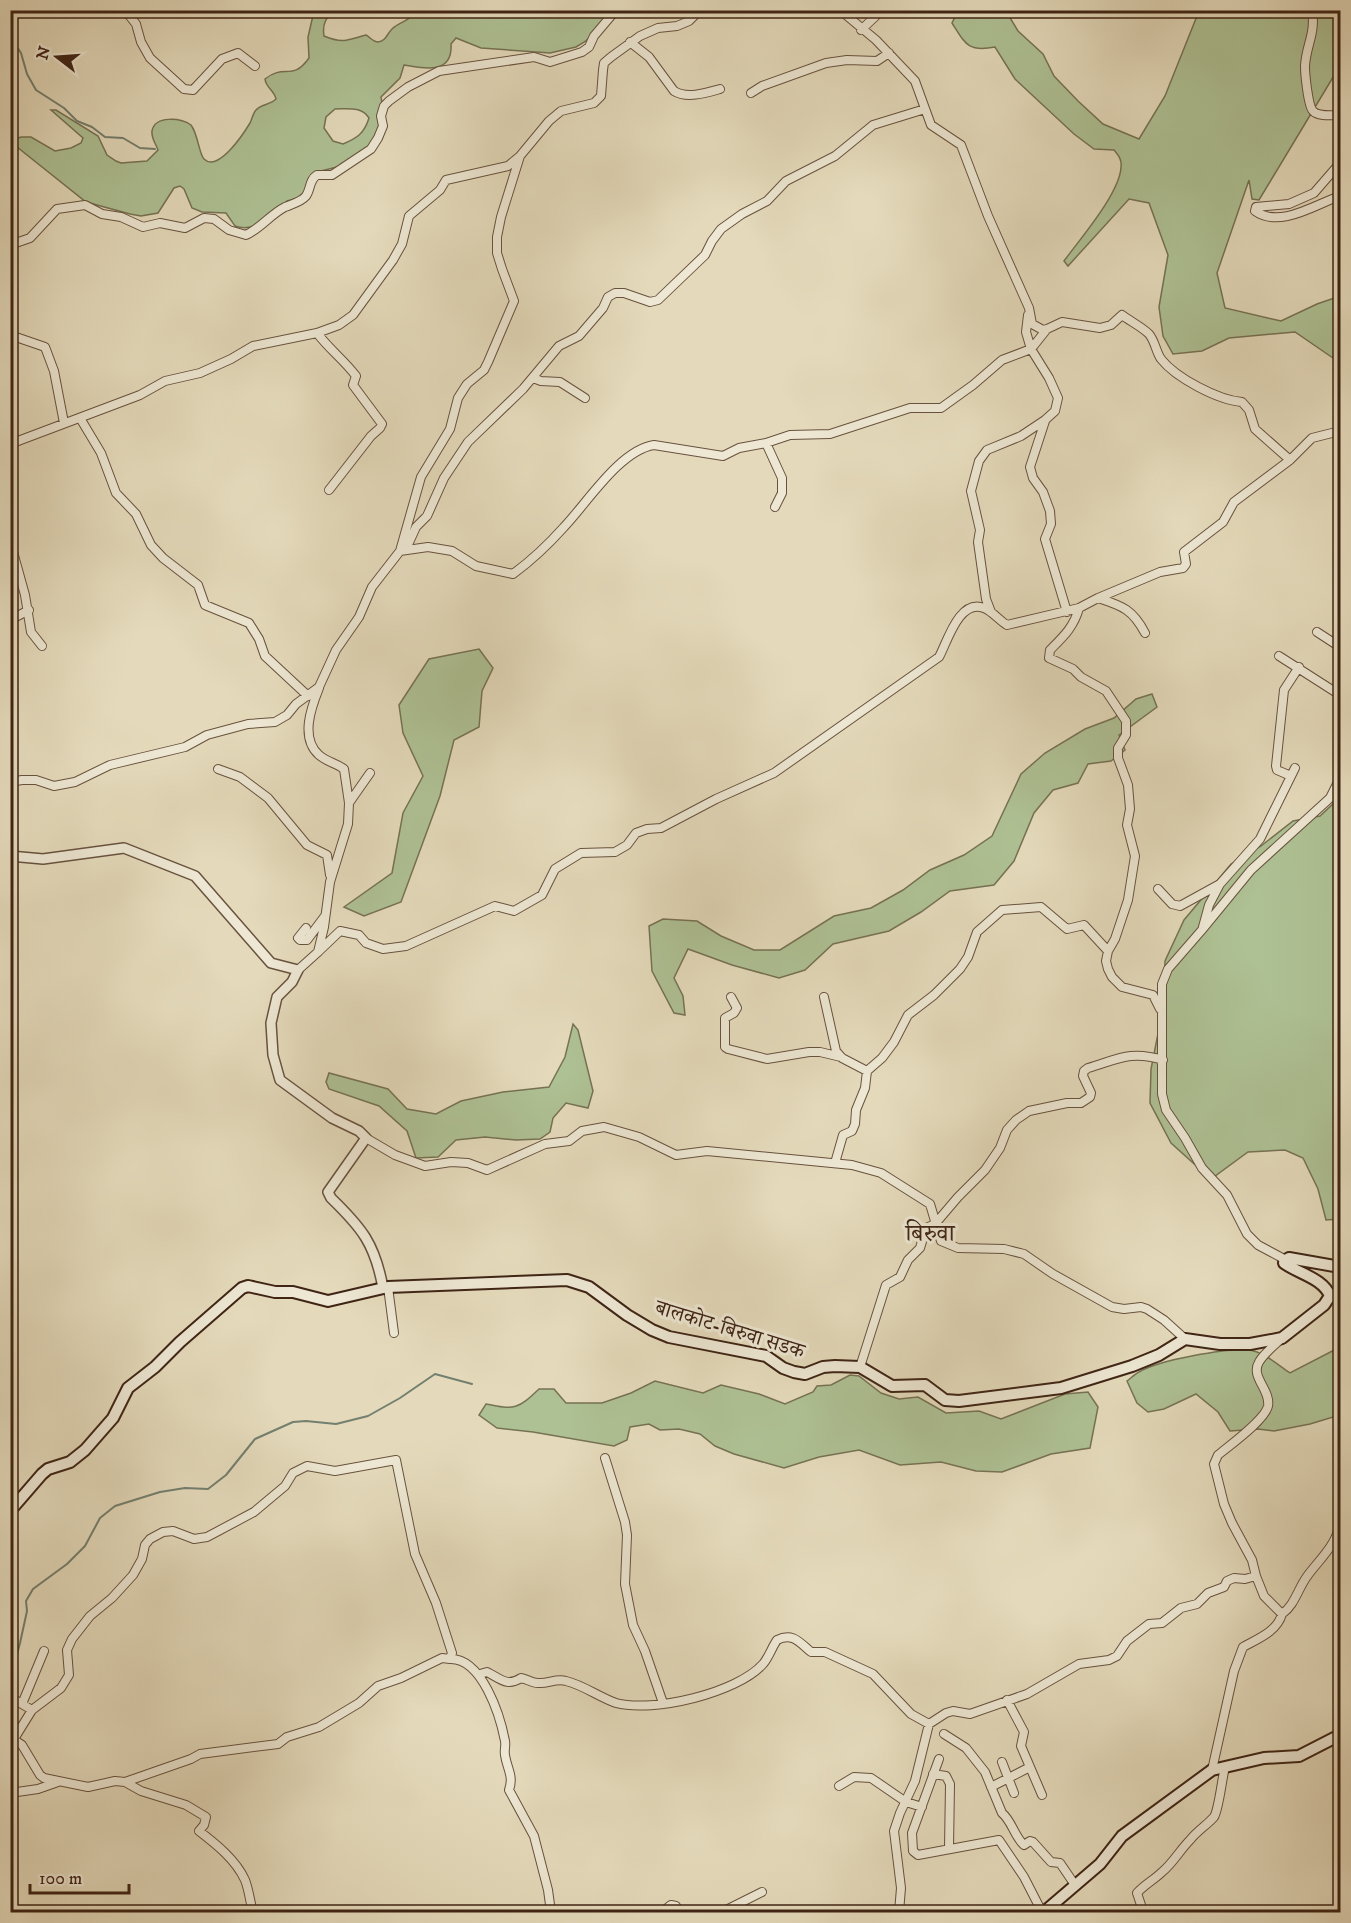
<svg xmlns="http://www.w3.org/2000/svg" width="1351" height="1923" viewBox="0 0 1351 1923" font-family="'IM FELL DW Pica','Noto Serif Devanagari',serif">
<rect width="100%" height="100%" fill="#e4dabb"/>
<filter id="stains"><feTurbulence type="fractalNoise" baseFrequency=".00333" numOctaves="4"/><feColorMatrix values="0 0 0 0 .2 0 0 0 0 .09 0 0 0 0 .02 0 0 0 .5 -.17"/></filter>
<radialGradient id="worn" r=".72"><stop offset=".6" stop-color="#630" stop-opacity="0"/><stop offset="1" stop-color="#630" stop-opacity=".3"/></radialGradient>
<!-- green -->
<path fill="#aec194" stroke="#767254" stroke-width="1.5" fill-rule="evenodd" d="M508 10 514 12 524 10 609 11V14L586 41 576 47 550 53 481 48 456 38 451 44C453 74 426 69 404 65L400 78 381 97 384 115 376 143 337 167 321 171C310 191 309 196 287 201 277 216 254 233 235 226L226 213 202 212 192 208 184 189 180 186 174 188 158 213 141 216 130 214 86 202 12 143 16 139 21 137H31L55 151 71 148 81 143 83 138 51 110H56L98 136 107 155 116 161 121 163 147 161 158 150C156 144 151 138 152 131 155 115 181 118 191 125 198 134 199 154 204 159 218 173 244 133 250 123 252 119 253 113 256 110 261 104 270 105 276 99 274 90 266 88 265 79 285 63 292 82 309 58L308 37 314 11H335C326 17 322 24 324 36 343 44 347 40 366 35 370 37 373 42 378 42 386 41 387 34 392 29 400 21 410 22 414 11ZM335 109C347 109 362 106 369 118 364 134 357 138 343 144L333 141 324 128 326 117Z
M958 11H1006L1018 31 1043 54 1054 76 1078 101 1103 124 1139 139 1165 96 1199 11H1340L1338 69 1259 200 1252 199 1249 180 1217 273 1225 308 1281 321 1317 304 1340 296V345L1333 358 1295 332 1229 338 1202 351 1173 354 1163 336 1159 307 1168 255 1149 203 1129 199 1068 266 1064 261C1080 239 1120 193 1121 167 1122 159 1118 155 1114 150L1094 149 1074 134 1015 79 995 47C968 52 966 45 952 23Z
M479 649 493 668 482 691 479 727 454 740 440 796 401 902 364 916 344 907 392 873 403 813 423 776 403 733 399 705 429 659Z
M1152 694 1157 707 1119 735 1125 750 1111 761 1088 764 1078 783 1053 790 1034 813 1014 861 994 885 950 891 921 912 889 931 833 944 805 970 779 978 732 965 688 949 674 978 683 996 685 1015 674 1013 652 971 649 926 663 919 697 921 721 936 754 950H780L834 916 871 908 903 890 930 870 964 855 992 836 1021 774 1045 753 1085 729 1114 718 1136 699Z
M1340 793V1219L1326 1220 1318 1189 1303 1158 1285 1150 1248 1152 1211 1179 1171 1143 1150 1103 1151 1069 1164 1003 1165 961 1184 920 1231 864 1261 846 1293 821 1320 816 1335 802Z
M573 1024 578 1030 593 1091 588 1108 566 1103 553 1118 550 1132 540 1139 516 1140 485 1137 456 1140 438 1157 416 1158 407 1131 379 1106 329 1089 326 1082 329 1073 388 1089 407 1109 436 1114 461 1101 503 1092 549 1087 565 1057Z
M1340 1347V1415L1310 1424 1274 1431 1258 1429 1230 1431 1218 1412 1196 1394 1164 1409 1148 1412 1137 1403 1127 1381C1131 1378 1135 1374 1139 1372 1159 1360 1226 1348 1249 1350 1264 1352 1278 1365 1290 1373Z
M850 1375 859 1376 881 1393 899 1399 918 1397 946 1413 979 1411 1001 1419 1065 1394 1088 1392 1098 1407 1090 1448 1051 1454 1002 1472 976 1471 941 1462 900 1465 859 1450 819 1457 784 1468 734 1454 715 1446 700 1434 679 1429 660 1430 649 1424 630 1427 627 1440 614 1446 533 1432 497 1428 479 1415 486 1404C515 1410 518 1409 539 1389H554L566 1403H602L631 1393 655 1381 703 1393 721 1385 759 1394 785 1404 813 1392 817 1386 831 1385Z"/>
<g fill="none" stroke-linecap="round" stroke-linejoin="round">
<!-- stream -->
<path stroke="#737f6f" stroke-width="2" d="M10 36 21 53 27 74 36 90 64 108 77 121 92 127 105 137 123 138 140 148 155 149
M10 1669 15 1662 20 1643 27 1611 26 1601 33 1589 67 1564 85 1546 100 1518 115 1506 160 1492 185 1488 208 1489 226 1475 255 1439 293 1422 306 1421 336 1424 368 1416 400 1398 435 1374 472 1384"/>
<!-- minor casing -->
<g stroke="#68523e" stroke-width="10">
<path id="minor" d="M125 10 136 24 141 42 150 58 184 89 193 90 222 59 238 53 255 66
M840 10 876 40 915 81 931 125 961 145 988 216 1029 308 1032 324 1043 330 1047 329
M1312 10C1316 34 1306 45 1305 66 1305 74 1308 106 1313 111 1318 117 1333 115 1340 115
M861 30 882 10
M630 42 649 57 674 91C687 99 706 93 720 89
M751 93 762 86 826 63 847 60 877 61 889 53
M1340 163 1314 193 1289 204 1256 207 1255 211C1280 229 1316 204 1340 196
M10 245 30 238 57 209 85 205 102 214 121 217 143 227 160 223 185 228 204 218 214 219 229 230 246 235C261 228 271 214 285 207 292 204 301 202 306 196 311 189 309 180 317 175H332L371 149 378 138 383 126 381 116 384 106 389 101 408 87 439 71 534 57 550 62 582 52 589 47 594 36 616 10
M317 333C329 349 344 360 356 376L353 385 382 424 380 428 371 436 329 490
M10 335 45 347 54 371 64 423
M533 378 541 381 560 382 585 398
M80 418 101 453 116 493 136 514 151 545 163 558 198 585 205 605 249 623 259 639 265 656 308 696
M1045 421 1030 467 1033 478 1043 492 1050 511 1051 524 1045 539 1067 612
M766 443 782 478V493L775 507
M10 444 140 395 165 381 200 373 231 359 253 346 317 333 339 325 353 315 393 260 402 244 409 216 440 190 446 180 508 166 520 156 549 121 561 111 594 103 601 96 603 70 604 63 611 57 640 36 658 28 677 26 689 21 700 10
M10 541 25 595 31 632 42 646
M406 549 416 527 427 516 444 478 468 442 523 389 559 346 579 336 603 308 608 297 615 293H624L650 302 658 300 705 255 712 241 721 229 742 214 767 201 786 181 835 156 873 125 925 109
M400 551 421 477 450 429 458 398 467 384 484 370 488 362 514 301 502 269 497 253V237L501 217 520 156
M1098 598C1123 606 1133 610 1145 633
M1079 608C1074 627 1063 637 1050 650L1049 658 1073 669 1081 677 1106 691 1126 721V735L1118 748V758L1128 785 1130 809 1127 825 1135 856 1128 900 1115 939 1108 951
M991 612 986 599 978 542 980 530 971 491 979 461 987 450 1021 436 1045 420 1055 411 1058 398 1049 378 1031 349 1026 332 1028 315
M10 620 29 610
M1317 632 1340 647
M1279 656 1340 695
M218 769 240 777 268 798 307 845 327 855 330 875
M1291 776 1277 770 1276 766 1284 690 1299 667
M10 782 22 780H36L54 786 75 782 110 765 185 747 207 735 248 724 275 722 287 715 296 704 319 687 336 650 359 617 372 587 400 551 428 547 452 551 476 566 513 574C532 560 548 545 564 527 587 503 620 450 654 445L723 456 739 448 766 443 790 435 830 434 910 408H941L973 385 1002 360 1031 349 1047 329 1062 322 1100 328 1111 325 1122 315C1130 321 1142 327 1149 334 1155 341 1156 352 1161 359 1176 378 1218 400 1242 402L1249 410 1255 429 1290 460
M349 803 370 773
M1158 889 1172 904 1180 906 1220 884
M1203 927 1209 905 1220 884 1260 839 1295 768
M306 928 298 938 300 940H307L325 916
M318 952 340 931 359 935 366 943 383 949 406 946 495 906 514 911 542 895 555 869 581 853 615 852 627 845 636 833 647 829 661 828 716 799 774 773 939 657C947 643 959 598 984 608 992 611 999 620 1007 625L1079 608 1098 598 1160 572 1183 568 1186 564 1184 552 1223 522 1234 502 1290 460 1312 438 1340 431
M298 970 318 952 324 927 330 882 348 824 349 803 344 769C336 763 327 762 319 755 300 738 311 708 319 688
M731 997 737 1008 734 1013 725 1018V1047L728 1049 767 1059 809 1052H820L841 1057
M824 997 836 1051 842 1058 867 1071 882 1058 894 1042 908 1015 934 995 960 969 968 957 977 932 1002 910 1041 907 1067 929 1084 925 1108 951 1106 961 1108 969 1112 977 1122 987 1153 995 1160 1009
M366 1138 395 1155 425 1166 451 1162 468 1163 487 1170 545 1144 569 1141 582 1131 604 1127 639 1137 676 1155 707 1151 852 1165 881 1173 930 1204 941 1241 958 1248 1004 1249 1024 1254 1053 1274 1112 1307 1124 1309 1141 1307 1147 1309 1164 1320 1185 1339
M835 1163 843 1135 852 1131 855 1124 856 1110 865 1088 867 1071
M1286 1260 1258 1245 1247 1234 1227 1195 1202 1168 1185 1138 1166 1110 1162 1094V984L1168 969 1201 931 1251 870 1330 798 1340 778
M388 1287 394 1333
M860 1367 886 1285 900 1277 908 1260 920 1248 926 1228 935 1224 958 1197 985 1170 1000 1148 1007 1130 1016 1120 1029 1111 1067 1103H1081L1090 1097 1091 1093 1083 1076 1084 1071 1088 1068C1118 1059 1131 1050 1163 1060
M605 1458 625 1522 627 1535 625 1584 633 1625 645 1651 663 1703
M1282 1614C1295 1605 1298 1588 1308 1575 1320 1559 1336 1545 1340 1524
M480 1674 487 1672C501 1679 507 1687 521 1678 527 1679 532 1683 538 1683 548 1684 556 1678 566 1681 583 1685 599 1697 616 1703 653 1713 737 1693 763 1664 769 1657 772 1647 777 1640 793 1632 800 1643 811 1652H825L873 1674 911 1714 929 1724 946 1713 953 1711 970 1714 1027 1694 1079 1664 1109 1660 1117 1656 1127 1641 1149 1624 1162 1623 1181 1608 1197 1604 1208 1593 1224 1587 1227 1581 1234 1578 1245 1579 1256 1576 1252 1560 1232 1523 1224 1504 1214 1464 1218 1455C1230 1445 1265 1420 1268 1406 1271 1390 1250 1377 1259 1362 1264 1353 1275 1345 1282 1338
M10 1697 32 1710
M1007 1700 1024 1732 1021 1746 1042 1795
M22 1704 44 1651
M944 1734 966 1748 985 1772 1002 1813C1012 1821 1014 1836 1024 1845L1030 1841 1033 1842 1051 1862 1060 1863 1075 1885
M10 1737 22 1745 40 1775 44 1778 88 1787 115 1781 125 1782 141 1791 186 1805 206 1817 204 1825 199 1831C216 1844 236 1860 245 1880 249 1890 250 1902 253 1912
M14 1739 32 1710 61 1688 69 1675 67 1650 72 1639 90 1616 112 1598 133 1575 142 1559 145 1545 150 1539 163 1532 173 1531 194 1539 207 1537 254 1512 285 1486 293 1473 307 1466 335 1471 396 1460 415 1554 436 1603 452 1653 450 1659C482 1658 500 1715 505 1741 506 1746 504 1750 505 1755 507 1769 514 1776 509 1790L534 1836 548 1890 551 1912
M939 1759 912 1833 913 1851 918 1855 999 1840 1024 1877 1042 1912
M1002 1762 1014 1793
M1212 1770 1234 1671 1243 1647C1257 1639 1277 1632 1282 1614L1264 1596 1256 1576
M933 1774 946 1776 950 1784 949 1848
M125 1782 191 1759 200 1754 278 1744 287 1737 319 1727 359 1703 378 1686 401 1678 442 1658 450 1659
M839 1786 854 1777 871 1778 906 1802 922 1807
M991 1787 1030 1767
M10 1793 38 1789 58 1782
M662 1912 671 1905 676 1906 679 1912
M722 1912 762 1892
M899 1912 901 1888 894 1831 900 1813 915 1781 929 1724
M1137 1912 1141 1905 1137 1893C1145 1884 1154 1880 1162 1872 1173 1863 1180 1850 1190 1840 1197 1831 1207 1825 1214 1817 1219 1809 1222 1778 1225 1767"/>
</g>
<!-- tertiary casing -->
<g stroke="#68523e" stroke-width="12">
<path id="tertiary" d="M10 856 43 859 124 848 195 876 271 963 298 970 292 982 277 997 271 1023 273 1055 280 1080 332 1118 359 1131 366 1138 328 1192 331 1198C362 1228 375 1244 383 1288"/>
</g>
<!-- secondary casing -->
<g stroke="#3f2415" stroke-width="14">
<path id="secondary" d="M10 1511 42 1474 48 1469 70 1462 85 1450 113 1418 128 1388 155 1367 180 1342 242 1288 248 1286 275 1292H293L328 1301 388 1287 567 1280 589 1287 627 1315 652 1330 669 1337 766 1356 783 1368 794 1372 805 1374 823 1367 835 1366 860 1367 892 1386 925 1385 945 1400 959 1401 1061 1388 1132 1366 1159 1355 1185 1339 1220 1344H1250L1282 1338 1324 1305 1330 1296C1323 1278 1299 1274 1284 1263L1286 1260 1289 1258 1340 1267
M1044 1912 1100 1864 1122 1836 1212 1770 1264 1758 1299 1756 1340 1735"/>
</g>
<!-- minor -->
<use href="#minor" stroke="#ede7d3" stroke-width="8"/>
<!-- tertiary -->
<use href="#tertiary" stroke="#ede7d3" stroke-width="9"/>
<!-- secondary -->
<use href="#secondary" stroke="#ede7d3" stroke-width="10"/>
</g>
<g text-anchor="middle" stroke-width="6" stroke-linejoin="round" paint-order="stroke">
<!-- street labels -->
<g font-size="21" fill="#3f2415" stroke="#ede7d3">
<text transform="translate(730 1329) rotate(17)" y="7">बालकोट-बिरुवा सडक</text>
</g>
<!-- quarter labels -->
<g font-size="24" fill="#3f2415" stroke="#ede7d3">
<text x="930" y="1241">बिरुवा</text>
</g>
</g>
<!-- margin -->
<rect width="1351" height="1923" fill="none" stroke="#e4dabb" stroke-width="36"/>
<rect x="12" y="12" width="1327" height="1899" fill="none" stroke="#3f2415" stroke-width="3"/>
<rect x="18" y="18" width="1315" height="1887" fill="none" stroke="#3f2415" stroke-width="1.5"/>
<!-- north arrow -->
<g transform="translate(57 57) rotate(287)" stroke="#ede7d3" stroke-width="4.5" paint-order="stroke">
<path d="M0-4.5L10 22L0 15L-10 22Z" fill="#3f2415"/>
<text y="-9" font-size="16" font-weight="bold" text-anchor="middle" fill="#3f2415">N</text>
</g>
<!-- scale -->
<path d="M30 1884v9h99v-9" fill="none" stroke="#3f2415" stroke-width="3"/>
<text x="39" y="1884" font-size="18" fill="#3f2415" stroke="#ede7d3" stroke-width="4.5" paint-order="stroke">100 m</text>
<rect width="100%" height="100%" filter="url(#stains)"/>
<rect width="100%" height="100%" fill="url(#worn)"/>
</svg>
